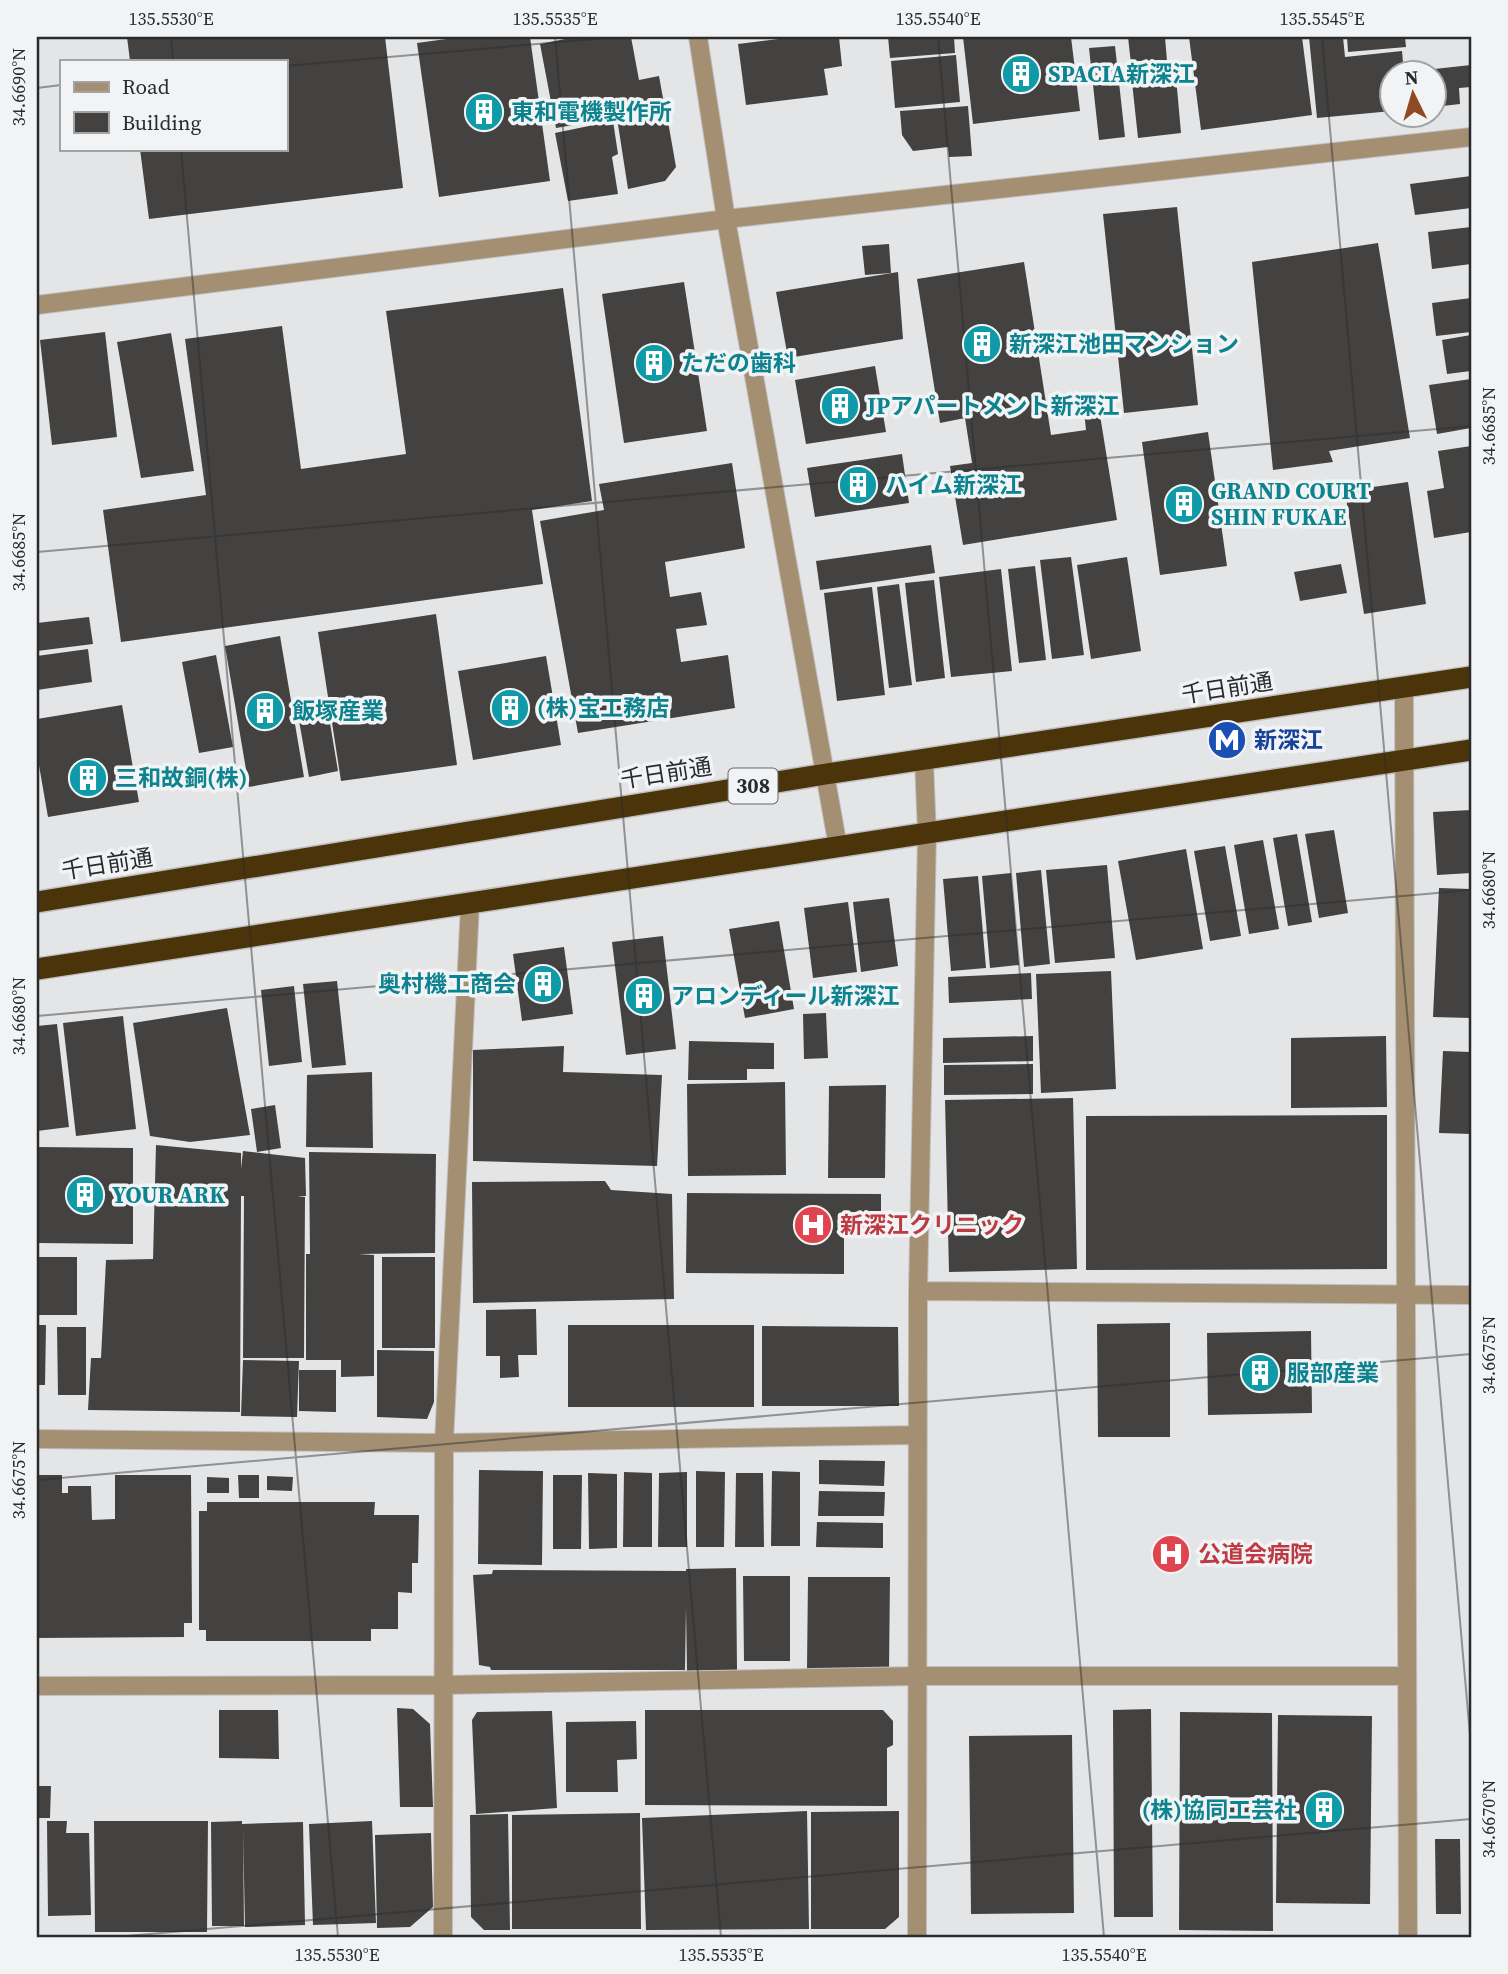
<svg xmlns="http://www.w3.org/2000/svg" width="1508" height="1974" viewBox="0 0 1508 1974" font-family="'Source Serif 4','Noto Sans JP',serif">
<rect width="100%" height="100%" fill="#e4e5e7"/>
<!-- building -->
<path fill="#434240" d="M127 37H385L403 188 149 219 140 149H285V61H130Z
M461 37H530L550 181 439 197 417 43Z
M575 37H631L639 80 659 76 665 109 556 128 540 44Z
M795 37H839L842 66 824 69 828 95 746 105 738 44Z
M888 37H954L955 53 890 58Z
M963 37H1071L1080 111 973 124Z
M1128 37H1165L1167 61 1131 64Z
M1189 37H1302L1312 115 1201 130Z
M1309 37H1343L1345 57 1402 51 1404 74H1392V111L1317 118Z
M1347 37H1405L1406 47 1348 52Z
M1115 46 1125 137 1099 140 1089 48Z
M956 55 960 102 895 108 891 61Z
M1471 65V87L1459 88 1460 104 1434 107V74H1407V72Z
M1176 77 1181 133 1138 138 1132 82Z
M968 106 972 156 949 157 948 147 913 151 902 135 900 111Z
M666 110 676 167 665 181 628 189 617 118Z
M613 121 618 154 612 157 618 194 568 201 555 133Z
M1471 176V208L1415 215 1410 184Z
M1177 207 1198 405 1124 413 1103 214Z
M1471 227V264L1432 269 1428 232Z
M1378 243 1410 438 1329 451 1333 462 1273 470 1252 262Z
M889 244 891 273 865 275 862 246Z
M1024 262 1051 435 1086 430 1084 411 1099 409 1117 520 963 545 950 466 972 463 965 418 940 423 917 279Z
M898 272 903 339 788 358 776 292Z
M684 282 707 431 624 443 602 294Z
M563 288 592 501 532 510 543 584 121 642 103 510 206 495 185 339 282 326 301 469 406 454 386 311Z
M1471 298V332L1436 336 1432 303Z
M105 332 117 437 52 445 40 340Z
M171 333 194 471 141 478 117 342Z
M1471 335V371L1447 374 1442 340Z
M875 366 886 432 806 444 795 380Z
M1471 379V428L1437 434 1429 385Z
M1208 432 1227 566 1160 575 1142 442Z
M1471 446V532L1434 538 1427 491 1444 488 1438 451Z
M902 454 909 503 815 517 807 468Z
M732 463 745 548 665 562 670 597 701 592 707 625 676 629 681 662 728 655 735 708 578 733 540 521 604 510 599 484Z
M1408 482 1426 604 1364 614 1345 491Z
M931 545 935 573 820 590 816 561Z
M1071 557 1084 655 1052 659 1040 560Z
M1127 557 1141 651 1091 659 1077 565Z
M1341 564 1347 593 1300 601 1294 572Z
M1035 566 1046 660 1019 663 1008 569Z
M1001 569 1012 671 951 677 939 577Z
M934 580 945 678 916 682 905 583Z
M899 584 912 685 889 688 877 587Z
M872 587 885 695 837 701 824 593Z
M436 614 457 765 341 781 318 632Z
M89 617 93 644 37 651V623Z
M280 636 304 777 249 787 225 646Z
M88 649 92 682 37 690V656Z
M216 655 233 747 199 753 182 662Z
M546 656 561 745 473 760 458 671Z
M122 705 139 802 48 817 37 754V719Z
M328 711 338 771 309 777 298 715Z
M1471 810V873L1437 875 1433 812Z
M1334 830 1348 913 1319 918 1305 834Z
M1297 834 1312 922 1288 926 1273 838Z
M1263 840 1279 929 1249 934 1234 845Z
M1225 846 1241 936 1210 941 1194 851Z
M1186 849 1203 949 1136 960 1118 861Z
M1107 865 1115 958 1055 963 1046 870Z
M1041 870 1050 964 1024 967 1016 873Z
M1011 873 1019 965 990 968 982 876Z
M978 876 986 968 951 971 943 879Z
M1439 888 1471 889V1018L1433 1017Z
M889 898 898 966 861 972 853 902Z
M848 902 857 972 813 978 804 908Z
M779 921 794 1009 745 1018 729 929Z
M663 936 676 1049 626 1055 612 942Z
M564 947 573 1014 522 1021 513 954Z
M1111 971 1116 1089 1041 1093 1036 974Z
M1031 973 1032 999 949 1003 948 977Z
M337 981 346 1065 312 1068 303 984Z
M294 986 302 1062 269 1066 261 990Z
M227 1008 250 1135 190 1142 150 1136 133 1023Z
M826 1013 828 1058 804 1059 803 1014Z
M123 1016 136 1129 76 1136 63 1023Z
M57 1024 69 1127 37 1131V1026Z
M1033 1036V1061L943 1063V1038Z
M1386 1036 1387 1107 1291 1108V1038Z
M689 1041 774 1043V1069H747V1080H688Z
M564 1046 563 1072 662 1075 657 1166 473 1161V1050Z
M1443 1051 1471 1052V1134L1439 1133Z
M1033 1064V1094L944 1095V1065Z
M372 1072 373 1148 306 1147 307 1075Z
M785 1082 786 1175 688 1176 687 1084Z
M886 1085 885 1178H828L829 1086Z
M1073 1098 1077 1269 949 1272 945 1100Z
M275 1105 281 1148 257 1152 251 1109Z
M1387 1115V1269L1086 1270V1116Z
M156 1145 241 1153V1169L243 1151 305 1158 306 1196H297L305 1197 304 1358H243L244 1196H241L240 1412 88 1410 91 1358H101L106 1260 153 1259Z
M37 1147 133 1148V1244L37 1243Z
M309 1152 436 1154 435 1253 358 1254 374 1255V1376L341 1377V1360H306V1254H310Z
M605 1181 611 1190 672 1194 674 1299 473 1303 472 1182Z
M687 1193 881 1194V1234H844V1274L686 1273Z
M37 1257H77V1315H37Z
M382 1257H435V1348H382Z
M536 1309 537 1355H518L519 1377 500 1378V1356H486V1310Z
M1170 1323V1437H1098L1097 1324Z
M37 1325H46L45 1385H37Z
M568 1325H754V1407H568Z
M762 1326 898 1327 899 1406H762Z
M57 1327H86V1395H58Z
M1311 1331 1312 1413 1208 1415 1207 1333Z
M377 1350 434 1351V1402L427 1419 377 1417Z
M243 1360 299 1361 297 1417 241 1416Z
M299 1370H336V1412L299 1411Z
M819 1460 885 1461 884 1486 819 1484Z
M479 1470 543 1471 542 1565 478 1564Z
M696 1471 725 1472 724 1547H696Z
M772 1471 800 1472V1546H771Z
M624 1472 652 1473V1547H623Z
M687 1472V1547H658L659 1473Z
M588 1473 617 1474V1548L589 1549Z
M736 1473H763L764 1547H735Z
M37 1475H62V1493H68V1486H91L92 1520 115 1519V1475H191L192 1623H184V1637L37 1638Z
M238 1475H259V1498H239Z
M553 1475H582L581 1549H553Z
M267 1476 293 1477 292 1491 267 1490Z
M207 1477 229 1478V1493H207Z
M819 1491 885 1492 884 1516H818Z
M207 1502H375L374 1515H419L418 1563H412V1593L398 1592V1629H371V1641H206V1630H199V1511H207Z
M817 1522 883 1523V1548L816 1547Z
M736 1568 737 1670 687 1671 686 1607 685 1670H491L490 1667 479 1665 473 1575 492 1574 493 1570 686 1571V1569Z
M743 1576H790V1661H744Z
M808 1577H890L889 1669H807Z
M397 1708 413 1709 430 1724 433 1807H400Z
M1151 1709 1153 1917H1114L1113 1710Z
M219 1710H278L279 1759 219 1758Z
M645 1710H883L893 1721V1745L887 1748V1806L645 1805Z
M552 1711 557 1808 476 1814 472 1720 477 1712Z
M1180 1712 1272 1713 1273 1931 1179 1930Z
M1278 1715 1372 1716 1370 1904 1276 1903Z
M636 1721 637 1759 617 1760 618 1792H566V1722Z
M1072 1735 1074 1913 971 1914 969 1736Z
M37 1786H51L50 1818H37Z
M807 1811 809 1929 646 1930 642 1818Z
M899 1811V1917L885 1929H811V1812Z
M640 1813 641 1929H512V1815Z
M508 1814 510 1930H484L471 1917 470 1815Z
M47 1821H67L66 1833H89L91 1915 48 1916Z
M94 1821H208L207 1932H95Z
M242 1821V1824L303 1822 305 1925 245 1927 243 1830 244 1926H212L211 1822Z
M372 1821 376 1923 313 1925 309 1824Z
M431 1833 433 1907 410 1927 377 1928 375 1835Z
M1435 1839H1460L1461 1914H1436Z"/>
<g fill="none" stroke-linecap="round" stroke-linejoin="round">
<!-- minor casing -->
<g stroke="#bfc0c2" stroke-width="20">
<path id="minor" d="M698 37 726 219 838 847
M37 305 726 219 1471 137
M1404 688 1408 1937
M918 1291 1471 1295
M37 1439 444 1443 917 1435
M37 1686 444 1685 917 1676H1407
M443 1937 444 1443 470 904
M917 1937 918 1291 927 834 924 761"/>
</g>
<!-- highway casing -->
<g stroke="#bfc0c2" stroke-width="24">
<path id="highway" d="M37 902 826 774 1471 677
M37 969 1471 750"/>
</g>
<!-- minor -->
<use href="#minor" stroke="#a48f72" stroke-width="18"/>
<!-- highway -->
<use href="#highway" stroke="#4c340a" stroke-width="21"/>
</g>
<!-- ticks -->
<path fill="none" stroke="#2a2b2c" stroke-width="2" stroke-opacity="0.45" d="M171 37 173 61M555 37 721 1937M938 37 1104 1937M1322 37 1471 1747M285 66 618 37M37 88 61 85M181 149 338 1937M37 552 1471 426M37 1016 1471 890M37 1480 1471 1354M115 1937 1471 1819"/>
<!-- icons -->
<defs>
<g id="building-disc" transform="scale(2.0125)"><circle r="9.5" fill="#0f9aa8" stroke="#f1f3f4"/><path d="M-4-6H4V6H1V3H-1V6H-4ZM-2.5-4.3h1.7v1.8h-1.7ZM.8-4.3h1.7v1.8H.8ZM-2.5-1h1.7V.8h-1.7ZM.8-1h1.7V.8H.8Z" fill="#fff"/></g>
<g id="metro-disc" transform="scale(2.0125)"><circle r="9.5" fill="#1a4fb4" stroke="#f1f3f4"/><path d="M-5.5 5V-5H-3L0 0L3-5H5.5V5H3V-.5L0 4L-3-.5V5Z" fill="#fff"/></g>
<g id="hospital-disc" transform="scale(2.0125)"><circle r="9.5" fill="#e0444e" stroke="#f1f3f4"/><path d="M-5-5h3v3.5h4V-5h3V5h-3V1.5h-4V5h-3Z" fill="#fff"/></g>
</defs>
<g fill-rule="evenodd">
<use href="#building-disc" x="1021" y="74"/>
<use href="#building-disc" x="484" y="112"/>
<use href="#building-disc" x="982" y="344"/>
<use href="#building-disc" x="654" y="363"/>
<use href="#building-disc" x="840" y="406"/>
<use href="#building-disc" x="858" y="485"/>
<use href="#building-disc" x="1184" y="504"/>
<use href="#building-disc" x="510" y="708"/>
<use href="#building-disc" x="265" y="711"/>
<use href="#metro-disc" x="1227" y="740"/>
<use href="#building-disc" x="88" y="778"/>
<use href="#building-disc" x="543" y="984"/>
<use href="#building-disc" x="644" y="996"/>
<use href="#building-disc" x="85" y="1195"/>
<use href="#hospital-disc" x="813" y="1225"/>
<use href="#building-disc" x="1260" y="1373"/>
<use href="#hospital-disc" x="1171" y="1554"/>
<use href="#building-disc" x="1324" y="1810"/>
</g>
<g text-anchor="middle" stroke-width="7" stroke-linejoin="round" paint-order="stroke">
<!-- shield labels -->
<rect fill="#f1f3f4" stroke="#666768" stroke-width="2" x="728.5" y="768.5" width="49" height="35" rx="5"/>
<g font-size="21" font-weight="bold" fill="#2a2b2c">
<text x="753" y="793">308</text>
</g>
<!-- culture labels -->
<g font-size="23" font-weight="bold" fill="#0d838f" stroke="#f1f3f4" text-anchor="start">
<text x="1048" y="82">SPACIA新深江</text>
<text x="511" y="120">東和電機製作所</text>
<text x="1009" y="352">新深江池田マンション</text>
<text x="681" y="371">ただの歯科</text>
<text x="867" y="414">JPアパートメント新深江</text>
<text x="885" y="493">ハイム新深江</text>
<text x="1211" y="499">GRAND COURT<tspan x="1211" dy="26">SHIN FUKAE</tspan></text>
<text x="537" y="716">(株)宝工務店</text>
<text x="292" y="719">飯塚産業</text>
<text x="115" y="786">三和故銅(株)</text>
<text x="516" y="992" text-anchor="end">奥村機工商会</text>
<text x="671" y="1004">アロンディール新深江</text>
<text x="112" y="1203">YOUR ARK</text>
<text x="1287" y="1381">服部産業</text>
<text x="1297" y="1818" text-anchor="end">(株)協同工芸社</text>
</g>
<!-- street labels -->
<g font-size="23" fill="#2a2b2c" stroke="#f1f3f4">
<text transform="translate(1227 688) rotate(-9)" y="8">千日前通</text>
<text transform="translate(666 773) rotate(-9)" y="8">千日前通</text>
<text transform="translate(107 864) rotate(-9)" y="8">千日前通</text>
</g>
<!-- transit labels -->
<g font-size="23" font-weight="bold" fill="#164399" stroke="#f1f3f4" text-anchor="start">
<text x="1254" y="748">新深江</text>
</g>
<!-- health labels -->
<g font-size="23" font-weight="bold" fill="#be3a42" stroke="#f1f3f4" text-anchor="start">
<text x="840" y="1233">新深江クリニック</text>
<text x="1198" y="1562">公道会病院</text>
</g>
</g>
<!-- border -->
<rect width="1508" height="1974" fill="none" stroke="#f1f3f4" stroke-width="77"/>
<!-- legend -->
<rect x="60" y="60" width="228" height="91" fill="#f1f3f4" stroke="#a1a3a4" stroke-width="2"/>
<rect x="74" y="82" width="35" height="10" fill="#a48f72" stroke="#a1a3a4" stroke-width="2"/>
<text x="122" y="94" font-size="21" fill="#2a2b2c">Road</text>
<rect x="74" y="112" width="35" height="21" fill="#434240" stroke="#a1a3a4" stroke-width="2"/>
<text x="122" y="130" font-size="21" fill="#2a2b2c">Building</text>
<!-- north arrow -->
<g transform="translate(1413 94) rotate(355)"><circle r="33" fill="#f1f3f4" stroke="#a1a3a4" stroke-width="2"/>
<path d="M0-5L12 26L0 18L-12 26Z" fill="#8f4923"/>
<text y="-10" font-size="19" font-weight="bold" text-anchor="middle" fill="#2a2b2c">N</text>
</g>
<rect x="38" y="38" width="1432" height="1898" fill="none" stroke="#2a2b2c" stroke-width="2.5"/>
<g font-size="18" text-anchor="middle" fill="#2a2b2c">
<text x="171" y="25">135.5530°E</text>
<text x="555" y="25">135.5535°E</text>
<text x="938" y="25">135.5540°E</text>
<text x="1322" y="25">135.5545°E</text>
<text transform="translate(19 87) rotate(-90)" y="6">34.6690°N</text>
<text transform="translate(1489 426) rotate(-90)" y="6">34.6685°N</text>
<text transform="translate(19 552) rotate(-90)" y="6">34.6685°N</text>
<text transform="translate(1489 890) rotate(-90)" y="6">34.6680°N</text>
<text transform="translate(19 1016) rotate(-90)" y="6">34.6680°N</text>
<text transform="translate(1489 1355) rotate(-90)" y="6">34.6675°N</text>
<text transform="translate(19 1480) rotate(-90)" y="6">34.6675°N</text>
<text transform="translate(1489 1819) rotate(-90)" y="6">34.6670°N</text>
<text x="337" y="1961">135.5530°E</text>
<text x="721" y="1961">135.5535°E</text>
<text x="1104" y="1961">135.5540°E</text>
</g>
</svg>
